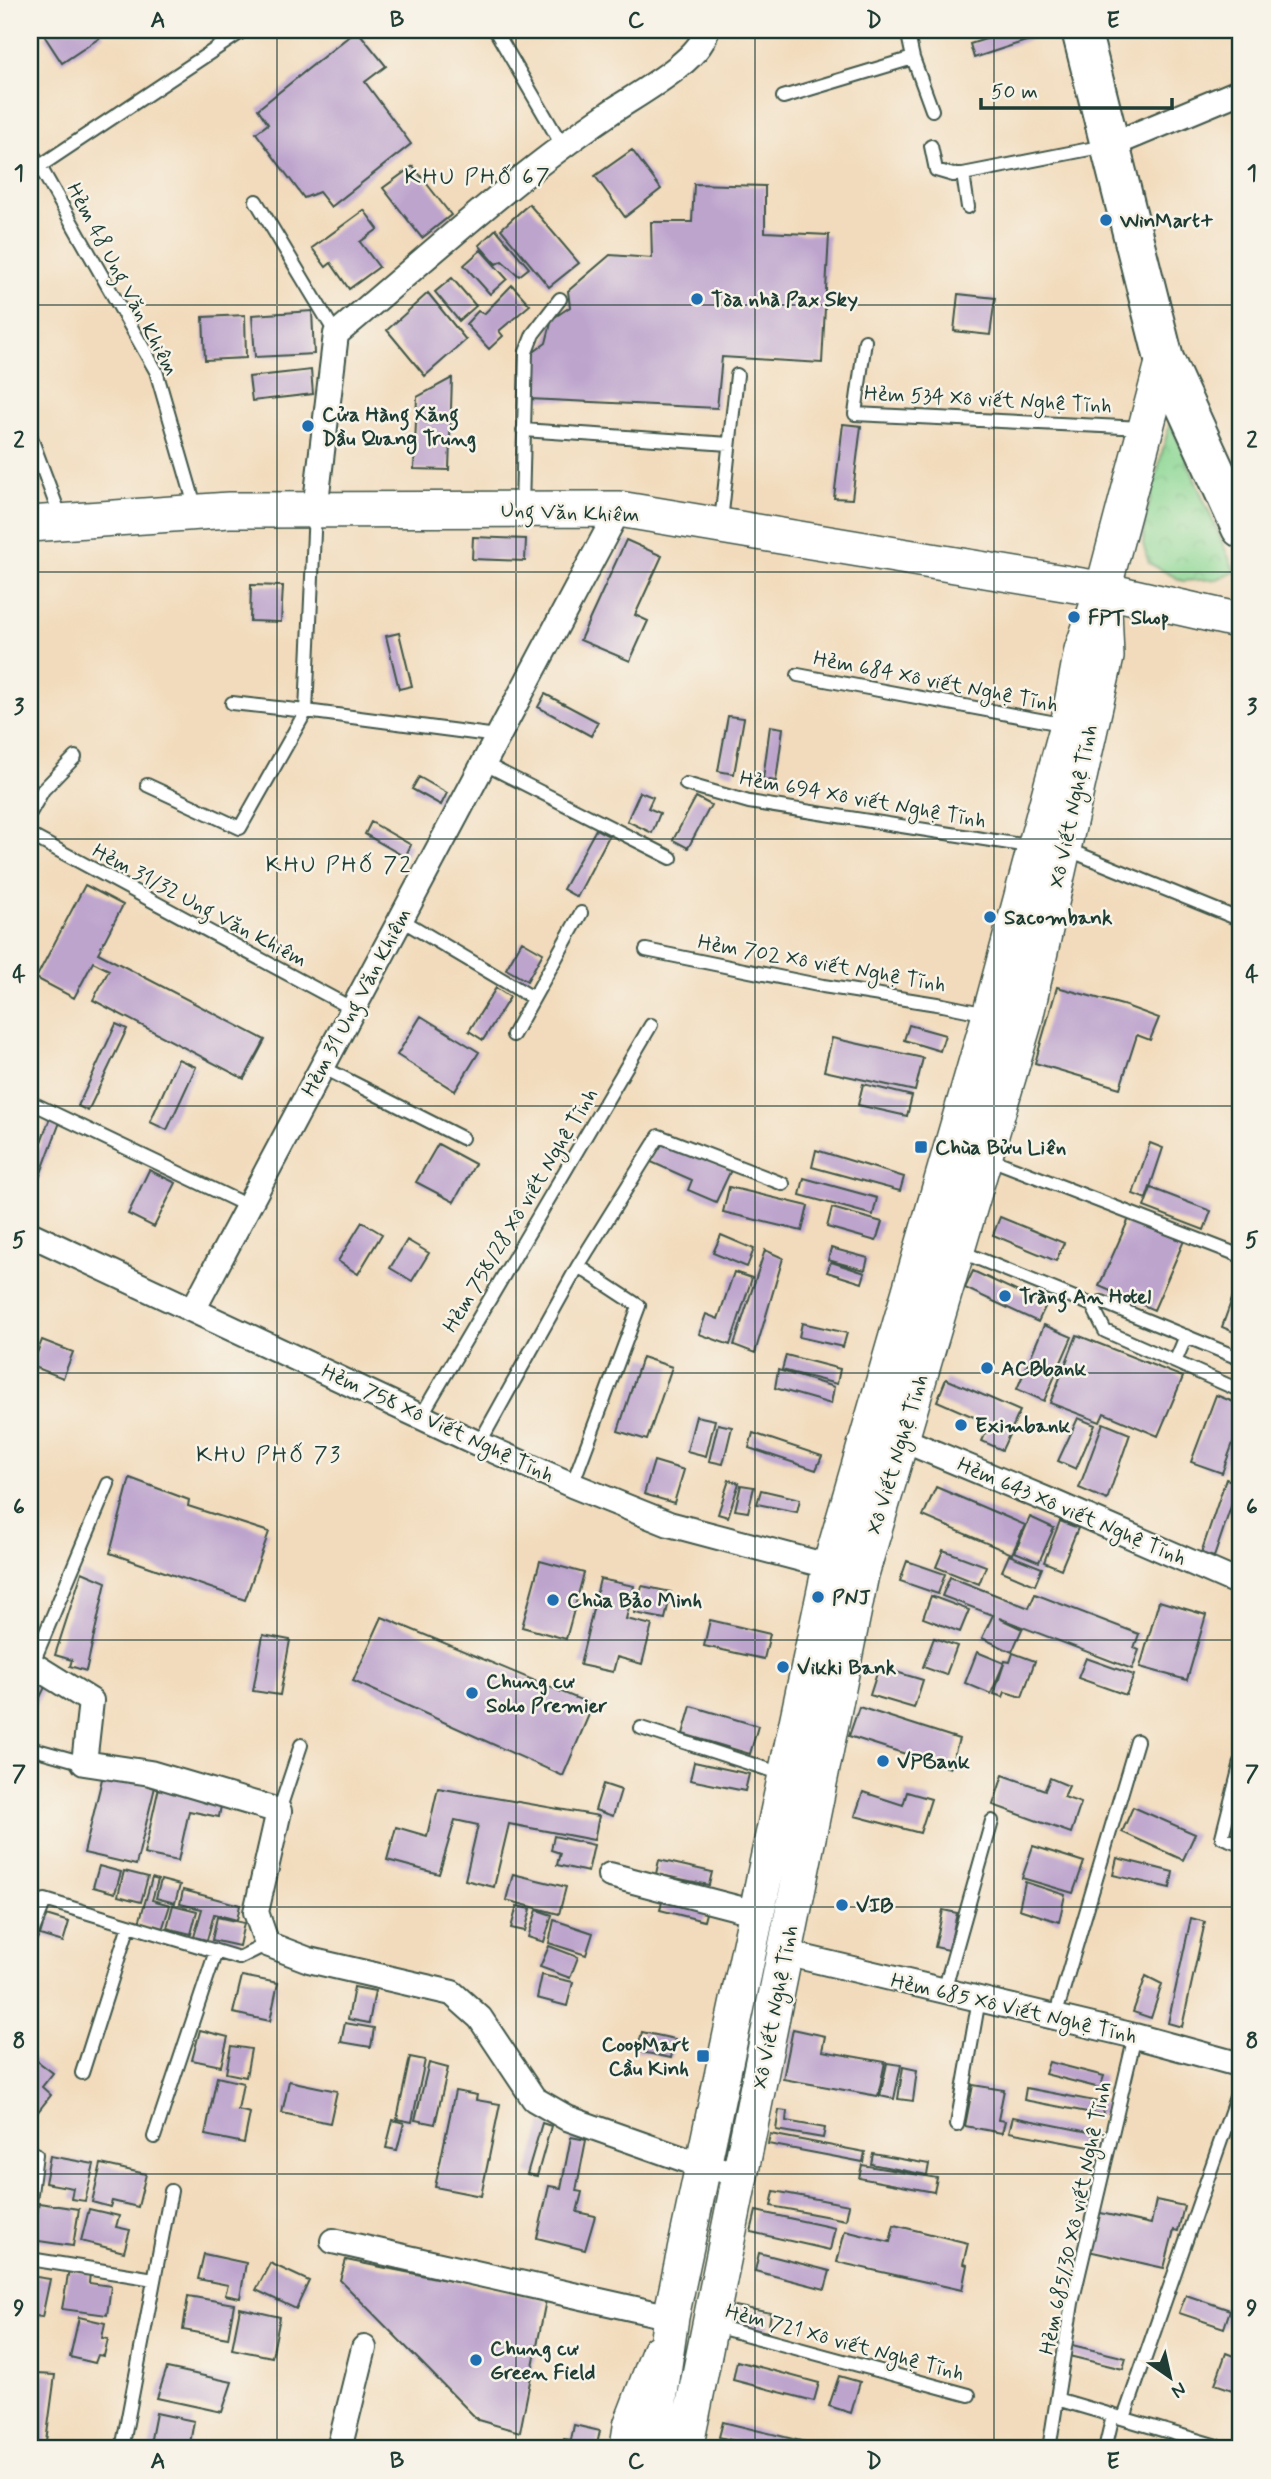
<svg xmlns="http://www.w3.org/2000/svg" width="1271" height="2479" viewBox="0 0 1271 2479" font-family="Mynerve,sans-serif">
<defs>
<pattern id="park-crowns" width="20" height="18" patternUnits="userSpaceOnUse" patternTransform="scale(1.75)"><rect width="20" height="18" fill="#8cd794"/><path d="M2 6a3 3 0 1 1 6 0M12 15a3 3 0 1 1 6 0" fill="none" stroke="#78b980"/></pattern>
</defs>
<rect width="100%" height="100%" fill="#f7f3e8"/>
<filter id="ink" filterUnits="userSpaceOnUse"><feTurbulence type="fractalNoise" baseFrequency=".0143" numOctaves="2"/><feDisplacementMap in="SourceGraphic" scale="14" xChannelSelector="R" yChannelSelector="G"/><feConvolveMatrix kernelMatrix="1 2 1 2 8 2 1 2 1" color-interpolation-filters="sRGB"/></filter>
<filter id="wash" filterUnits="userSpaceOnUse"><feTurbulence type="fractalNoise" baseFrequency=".00686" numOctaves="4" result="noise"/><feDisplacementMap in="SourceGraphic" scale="28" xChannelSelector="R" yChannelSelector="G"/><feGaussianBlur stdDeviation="1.57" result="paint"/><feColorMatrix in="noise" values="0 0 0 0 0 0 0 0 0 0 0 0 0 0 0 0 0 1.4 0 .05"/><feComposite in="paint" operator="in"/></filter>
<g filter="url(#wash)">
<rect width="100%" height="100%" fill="#f2dbbc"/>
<!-- park -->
<path fill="url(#park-crowns)" stroke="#568a64" stroke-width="2" d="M1170 422 1235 572 1217 579 1182 581 1149 563 1143 544 1145 520Z"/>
<g id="blocks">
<!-- building -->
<path fill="#bda4cd" d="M52 30H100L104 35 62 63 45 37Z
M357 30 386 66 365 82 411 144 331 207 319 192 304 198 256 133 268 124 258 109Z
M1014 30H1039L1041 36 974 58 970 44Z
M632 150 661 189 625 217 595 176Z
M413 166 451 215 422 238 383 188Z
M694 184 765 186V232L829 235 822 363 722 357 717 408 529 399 531 354 546 343 552 319 570 307 568 291 610 255 652 258 651 222H692Z
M529 204 579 263 549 287 501 229Z
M364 210 378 229 360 242 379 267 349 289 331 263 326 267 312 248Z
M496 229 529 268 519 276 502 261 496 264 479 245Z
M481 250 507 279 490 294 464 265Z
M452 278 476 306 459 321 435 292Z
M512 285 530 305 499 331 503 336 489 349 466 324 478 311 484 314Z
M428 293 466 340 425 376 387 330Z
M958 294 995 298 990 335 954 331Z
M312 311 314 354 255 357 252 315Z
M245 315 246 358 205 360 203 317Z
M311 370 313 394 252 401 249 377Z
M452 378 449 470 414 469 417 397Z
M843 424 861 426 852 499 834 498Z
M473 537 526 539 525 561 472 559Z
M626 540 662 556 635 615 648 621 630 661 580 640Z
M251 585 283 586 281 622 250 621Z
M399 633 412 686 399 689 386 636Z
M545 694 598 722 591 736 538 707Z
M728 716 744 718 734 774 718 771Z
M770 726 783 728 776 781 763 779Z
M419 777 447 793 441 805 412 789Z
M640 792 653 797 648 808 660 813 652 833 627 821Z
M696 797 711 805 688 848 673 840Z
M371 822 411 845 405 857 365 834Z
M596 829 609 836 577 897 563 889Z
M85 885 123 905 98 953 265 1040 244 1079 93 1000 109 970 93 962 74 998 36 978Z
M522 941 543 953 527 981 506 969Z
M1057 987 1126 1006 1159 1018 1150 1040 1137 1035 1120 1088 1035 1063Z
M496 988 510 997 483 1040 469 1031Z
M421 1016 479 1052 455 1091 397 1055Z
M116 1024 127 1029 88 1111 78 1106Z
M909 1025 945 1035 940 1051 904 1040Z
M832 1038 923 1058 915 1091 824 1071Z
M178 1059 196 1067 167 1130 150 1122Z
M863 1084 912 1096 907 1116 858 1105Z
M50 1118 60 1122 36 1186 30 1183V1171Z
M659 1138 731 1170 716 1202 688 1190 692 1180 649 1161Z
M1150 1143 1163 1148 1146 1199 1133 1194Z
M438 1144 475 1164 454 1202 416 1182Z
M816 1150 904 1177 900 1191 812 1167Z
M149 1170 176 1183 154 1227 128 1214Z
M804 1178 877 1198 873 1215 800 1195Z
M729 1187 808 1206 802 1231 723 1212Z
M1151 1188 1211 1211 1204 1230 1144 1207Z
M832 1208 882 1222 876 1241 827 1227Z
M1131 1214 1186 1236 1154 1310 1099 1286Z
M1000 1217 1064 1243 1056 1261 993 1235Z
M362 1222 382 1234 358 1274 338 1261Z
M721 1235 754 1249 747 1267 713 1253Z
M407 1240 429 1253 412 1281 390 1268Z
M831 1248 868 1258 865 1270 828 1260Z
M765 1250 783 1258 755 1353 734 1345Z
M831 1262 865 1273 862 1283 827 1272Z
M973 1271 1046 1305 1038 1322 965 1288Z
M734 1272 752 1278 730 1345 699 1334 706 1314 718 1319Z
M1241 1274V1335L1222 1327Z
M802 1323 847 1333 843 1347 799 1337Z
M1044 1325 1072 1337 1044 1401 1017 1389Z
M1077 1335 1183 1377 1158 1436 1104 1413 1100 1422 1050 1403Z
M42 1340 73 1352 63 1378 32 1366Z
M786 1355 840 1369 837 1384 782 1370Z
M642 1357 672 1367 647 1440 618 1431Z
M778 1370 834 1387 831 1404 775 1388Z
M946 1379 1020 1411 1002 1450 982 1441 990 1424 937 1401Z
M1216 1395 1241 1405V1421L1222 1473 1191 1462Z
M696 1416 715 1420 706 1456 687 1451Z
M1078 1418 1095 1425 1076 1469 1058 1461Z
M1103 1423 1130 1434 1107 1500 1079 1488Z
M718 1424 732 1427 723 1464 709 1461Z
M753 1433 822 1456 816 1470 749 1448Z
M654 1461 684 1470 674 1503 644 1494Z
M130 1478 189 1500 188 1506 269 1532 245 1600 110 1553Z
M1226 1479 1239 1483 1214 1557 1201 1553Z
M729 1480 739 1483 728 1517 718 1514Z
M741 1485 754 1487 748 1512 735 1510Z
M936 1487 1025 1525 1012 1554 923 1516Z
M761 1490 800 1499 797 1512 757 1504Z
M1030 1517 1054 1528 1039 1562 1015 1552Z
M1060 1521 1078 1528 1061 1569 1044 1562Z
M943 1550 986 1566 979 1584 936 1567Z
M1009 1555 1042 1568 1035 1585 1002 1571Z
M540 1561 584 1573 566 1639 522 1627Z
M907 1561 945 1574 938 1594 900 1581Z
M82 1572 106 1582 86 1671 70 1666 72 1660 55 1655Z
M950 1577 1029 1608 1035 1594 1139 1634 1134 1648 1139 1650 1132 1669 999 1618 1022 1629 1012 1652 982 1638 993 1615 942 1596Z
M600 1579 634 1586 626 1619 652 1625 642 1664 617 1657 613 1672 580 1665Z
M642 1586 671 1592 665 1619 635 1613Z
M931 1596 969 1610 960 1632 923 1618Z
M1159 1601 1206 1615 1187 1680 1140 1667Z
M382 1617 593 1705 563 1776 353 1681Z
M710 1620 770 1634 764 1659 704 1646Z
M263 1635 290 1640 280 1695 253 1691Z
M934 1638 957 1646 946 1675 923 1667Z
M977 1652 1004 1663 991 1694 965 1683Z
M1013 1653 1035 1661 1022 1697 1005 1692 1003 1697 994 1694 1005 1661 1010 1662Z
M1086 1658 1134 1675 1126 1695 1078 1678Z
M879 1667 923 1680 914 1708 870 1695Z
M30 1677 46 1685 30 1718Z
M691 1706 758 1726 750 1754 683 1734Z
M859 1707 959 1739 950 1768 849 1736Z
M694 1762 749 1774 745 1791 690 1780Z
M103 1775 155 1787 136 1865 84 1853Z
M1003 1775 1045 1790 1050 1778 1069 1786 1064 1797 1081 1803 1071 1833 993 1805Z
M603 1784 621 1790 613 1816 595 1810Z
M159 1787 222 1800 219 1817 189 1811 178 1861 144 1854Z
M438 1788 599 1816 594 1840 509 1824 494 1887 465 1880 478 1825 455 1820 439 1874 387 1860 396 1827 427 1836Z
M863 1792 903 1805 907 1792 931 1799 920 1833 855 1816Z
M1133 1807 1195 1834 1183 1860 1122 1832Z
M554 1836 594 1845 588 1872 557 1865 560 1853 551 1850Z
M1033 1846 1084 1862 1073 1893 1022 1878Z
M1117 1858 1173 1872 1170 1888 1113 1875Z
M659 1860 712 1872 709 1885 656 1874Z
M99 1866 121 1872 115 1893 93 1887Z
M124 1871 148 1877 141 1902 118 1896Z
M513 1874 566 1887 559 1914 506 1900Z
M152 1878 158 1880 152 1900 170 1905 162 1930 139 1923Z
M161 1880 180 1885 175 1903 156 1898Z
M1025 1882 1065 1895 1059 1922 1019 1909Z
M183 1890 240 1905 237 1920 214 1914 207 1940 194 1937 202 1909 180 1904Z
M663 1898 707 1909 704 1921 660 1910Z
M173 1905 197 1911 191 1934 167 1928Z
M517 1906 531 1909 525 1931 511 1928Z
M537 1910 552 1915 544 1942 528 1937Z
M943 1910 957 1913 949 1950 935 1947Z
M46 1915 69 1922 63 1942 40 1935Z
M217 1917 244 1923 239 1946 212 1940Z
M1191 1918 1205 1922 1182 2027 1168 2023Z
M554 1920 593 1933 586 1955 549 1943Z
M549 1946 578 1957 570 1978 540 1967Z
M542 1975 573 1982 567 2006 537 1998Z
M242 1976 278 1983 270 2021 233 2013Z
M1146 1976 1162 1984 1151 2018 1133 2012Z
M354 1987 375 1991 369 2023 348 2019Z
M345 2023 374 2028 371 2047 341 2042Z
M793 2029 825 2036 822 2051 885 2062 878 2096 783 2079Z
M200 2030 228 2037 221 2066 192 2060Z
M642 2032 675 2039 671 2058 637 2051Z
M231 2046 251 2049 246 2077 226 2073Z
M32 2057 53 2073 42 2087 51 2095 33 2118 30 2115V2060Z
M410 2057 425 2060 412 2122 397 2119Z
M1049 2062 1104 2076 1100 2088 1045 2074Z
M429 2063 448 2068 435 2124 415 2120Z
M887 2063 901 2065 894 2099 880 2096Z
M903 2067 917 2070 913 2101 898 2099Z
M217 2077 243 2083 238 2110 250 2113 244 2143 205 2135Z
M289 2081 337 2091 330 2123 282 2113Z
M973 2085 1004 2090 998 2120 1005 2121 1002 2133 965 2126Z
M1026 2088 1105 2103 1103 2115 1024 2100Z
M455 2091 477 2095 476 2100 500 2104 481 2196 435 2187Z
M779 2110 787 2111 786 2121 825 2128 823 2138 776 2130Z
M1013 2117 1094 2133 1090 2147 1009 2132Z
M393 2120 404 2123 397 2150 386 2148Z
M542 2123 551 2126 537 2176 527 2174Z
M770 2134 865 2152 863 2162 768 2144Z
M571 2137 586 2140 576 2191 582 2192 577 2212 595 2216 585 2250 537 2238 549 2186 561 2188Z
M873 2154 929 2164 927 2175 871 2164Z
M50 2156 94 2164 85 2201 71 2199 73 2188 45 2183Z
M101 2164 146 2174 138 2207 112 2201 110 2207 92 2202Z
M862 2165 937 2178 934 2192 859 2178Z
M774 2191 849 2205 846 2220 771 2206Z
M1156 2200 1184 2206 1178 2231 1174 2230 1164 2268 1084 2250 1096 2212 1151 2224Z
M39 2203 79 2209 73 2246 32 2240Z
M89 2209 119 2216 116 2227 130 2230 124 2252 81 2241Z
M756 2211 835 2228 830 2250 751 2232Z
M894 2225 968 2243 963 2264 967 2265 962 2290 837 2262 845 2231 890 2242Z
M759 2253 830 2271 825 2289 755 2271Z
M204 2254 246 2263 240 2298 225 2295 228 2285 198 2279Z
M346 2260 546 2300 520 2432 478 2420 340 2280Z
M270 2263 309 2281 296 2309 256 2290Z
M69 2270 90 2273 89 2283 111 2286 107 2315 62 2309Z
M30 2276 50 2279 42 2317 30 2315Z
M1186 2295 1230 2310 1224 2328 1179 2313Z
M188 2296 234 2304 228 2338 183 2330Z
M735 2306 771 2313 768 2332 731 2325Z
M240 2308 280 2317 272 2357 232 2349Z
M79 2317 105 2323 102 2338 108 2339 104 2356 98 2355 95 2363 70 2357Z
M1072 2345 1126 2358 1123 2369 1069 2356Z
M1226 2353 1241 2359V2393L1215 2384Z
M737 2361 819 2383 814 2401 733 2380Z
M167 2368 232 2382 222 2412 157 2398Z
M36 2374 55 2375 45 2449H30Z
M839 2376 860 2382 851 2413 829 2406Z
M156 2413 194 2421 189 2449H149Z
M723 2422 805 2442 803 2449H765L719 2437Z
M574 2425 600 2431 596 2449H562L564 2439 571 2440Z"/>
</g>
</g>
<g filter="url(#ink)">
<use href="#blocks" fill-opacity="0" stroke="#3f5548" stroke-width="2"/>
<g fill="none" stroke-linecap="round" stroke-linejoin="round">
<!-- service casing -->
<g stroke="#3f5548" stroke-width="16">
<path id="service" d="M495 30 562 145
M913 58 932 110
M783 97 913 58 907 30
M931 146 936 170 953 175 963 174
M30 149 156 371 196 509
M40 166 244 30
M256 201 336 334
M968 207 963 174 1105 146
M865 341 855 414 1143 428
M523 430 729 444
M30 435 61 518
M1222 477 1241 469
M522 508 526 352 533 334 560 299
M721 522 737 375
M798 675 1067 725
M232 703 306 711 315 510
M483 763 671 858
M686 784 749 802 1034 847
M147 785 240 828 306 711 497 736
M30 813 43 790 75 757
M30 835 353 1009
M1064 848 1236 918
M400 919 533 998
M646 950 823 986 943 1005 987 1014
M513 1035 581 913
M322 1067 462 1138
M30 1102 248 1206
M985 1157 1241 1256
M957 1250 1092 1305 1102 1302 1241 1359
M1092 1305 1105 1331 1241 1391
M1175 1362 1186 1336
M421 1416 651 1025
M479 1444 578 1266
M572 1485 639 1306 578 1266 659 1136 783 1184
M32 1665 108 1484
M641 1728 782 1774
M30 1748 84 1763
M1241 1762 1222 1837 1241 1844
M279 1811 301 1745
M30 1938 45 1900 239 1958 267 1944
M944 1991 992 1821
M1055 2017 1137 1741
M82 2073 129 1925
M957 2125 979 1999
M154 2137 216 1951
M30 2201 36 2154
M30 2259 154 2279
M711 2325 969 2395
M1057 2399 1227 2449
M1124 2418 1241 2083
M122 2449 171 2191
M1049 2449 1072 2303 1135 2036
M1105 2449 1113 2415"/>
</g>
<!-- minor casing -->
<g stroke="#3f5548" stroke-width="28">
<path id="minor" d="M1109 146 1241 91
M315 510 336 334C425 260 512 179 608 114 632 97 703 60 706 30
M30 1234 479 1444 572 1485 669 1524 843 1570
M193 1310 619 509
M901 1439 1057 1504 1241 1584
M30 1663 91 1701 84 1763 150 1773 279 1811 256 1912 267 1944 309 1960 452 1993 480 2018 534 2099 567 2118 703 2166 741 2174
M610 1875 756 1913
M785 1953 1135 2036 1241 2065
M333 2241 671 2317
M339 2449 364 2348"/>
</g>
<!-- tertiary casing -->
<g stroke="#3f5548" stroke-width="35">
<path id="tertiary" d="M626 2449 630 2424 658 2351"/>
</g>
<!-- secondary casing -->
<g stroke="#3f5548" stroke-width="38">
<path id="secondary" d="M30 524 229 510 619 509 1094 588 1241 621
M652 2449 671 2317 830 1567 990 1015 1068 725 1082 650 1103 590 1164 359
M685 2449 861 1574 1024 1023 1106 657 1104 609"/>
</g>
<!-- primary casing -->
<g stroke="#3f5548" stroke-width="42">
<path id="primary" d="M1081 30 1164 359 1241 528"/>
</g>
<!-- service -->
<use href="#service" stroke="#fff" stroke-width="12"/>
<!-- minor -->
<use href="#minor" stroke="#fff" stroke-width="24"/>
<!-- tertiary -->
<use href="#tertiary" stroke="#fff" stroke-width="32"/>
<!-- secondary -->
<use href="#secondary" stroke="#fff" stroke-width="35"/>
<!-- primary -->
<use href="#primary" stroke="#fff" stroke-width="38"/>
</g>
</g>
<!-- grid -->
<path fill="none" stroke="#1f3d34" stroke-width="2" stroke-opacity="0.55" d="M277 30V2449M516 30V2449M755 30V2449M994 30V2449M30 305H1241M30 572H1241M30 839H1241M30 1106H1241M30 1373H1241M30 1640H1241M30 1907H1241M30 2174H1241"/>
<!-- markers -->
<g fill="#1f6fb2" stroke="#f7f3e8" stroke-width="2.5">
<circle cx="1106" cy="220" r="7"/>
<circle cx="697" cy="299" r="7"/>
<circle cx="308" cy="426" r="7"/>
<circle cx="1074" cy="617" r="7"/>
<circle cx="990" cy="917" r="7"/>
<rect x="914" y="1140" width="14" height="14" rx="3.5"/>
<circle cx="1005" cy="1296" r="7"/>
<circle cx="987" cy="1368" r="7"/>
<circle cx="961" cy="1425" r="7"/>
<circle cx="818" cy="1597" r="7"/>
<circle cx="553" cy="1600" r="7"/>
<circle cx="783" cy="1667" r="7"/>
<circle cx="472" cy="1693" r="7"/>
<circle cx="883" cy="1761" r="7"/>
<circle cx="842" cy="1905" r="7"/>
<rect x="696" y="2049" width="14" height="14" rx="3.5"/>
<circle cx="476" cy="2360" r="7"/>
</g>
<g text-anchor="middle" stroke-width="5" stroke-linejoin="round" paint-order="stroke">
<!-- poi labels -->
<g font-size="21" font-weight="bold" fill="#1f3d34" stroke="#f7f3e8" text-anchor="start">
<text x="1120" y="227">WinMart+</text>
<text x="711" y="306">Tòa nhà Pax Sky</text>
<text x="322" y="421">Cửa Hàng Xăng<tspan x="322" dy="24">Dầu Quang Trung</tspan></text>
<text x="1088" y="624">FPT Shop</text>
<text x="1004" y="924">Sacombank</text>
<text x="935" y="1154">Chùa Bửu Liên</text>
<text x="1019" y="1303">Tràng An Hotel</text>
<text x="1001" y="1375">ACBbank</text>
<text x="975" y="1432">Eximbank</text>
<text x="832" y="1604">PNJ</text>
<text x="567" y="1607">Chùa Bảo Minh</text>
<text x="797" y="1674">Vikki Bank</text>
<text x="486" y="1688">Chung cư<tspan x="486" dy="24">Soho Premier</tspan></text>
<text x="897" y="1768">VPBank</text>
<text x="856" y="1912">VIB</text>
<text x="689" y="2051" text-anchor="end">CoopMart<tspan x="689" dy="24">Cầu Kinh</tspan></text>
<text x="490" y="2355">Chung cư<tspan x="490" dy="24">Green Field</tspan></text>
</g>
<!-- street labels -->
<g font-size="21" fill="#1f3d34" stroke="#f7f3e8">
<text transform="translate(123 279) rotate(62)" y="7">Hẻm 48 Ung Văn Khiêm</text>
<text transform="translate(988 399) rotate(3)" y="7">Hẻm 534 Xô viết Nghệ Tĩnh</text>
<text transform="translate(570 512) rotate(2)" y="7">Ung Văn Khiêm</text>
<text transform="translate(936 681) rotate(11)" y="7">Hẻm 684 Xô viết Nghệ Tĩnh</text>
<text transform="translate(863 799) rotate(10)" y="7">Hẻm 694 Xô viết Nghệ Tĩnh</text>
<text transform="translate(1073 806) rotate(-78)" y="7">Xô Viết Nghệ Tĩnh</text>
<text transform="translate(200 905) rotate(28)" y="7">Hẻm 31/32 Ung Văn Khiêm</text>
<text transform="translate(822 963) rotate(10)" y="7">Hẻm 702 Xô viết Nghệ Tĩnh</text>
<text transform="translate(356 1002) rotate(-62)" y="7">Hẻm 31 Ung Văn Khiêm</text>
<text transform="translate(520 1210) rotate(-59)" y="7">Hẻm 758/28 Xô viết Nghệ Tĩnh</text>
<text transform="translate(438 1423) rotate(25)" y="7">Hẻm 758 Xô Viết Nghệ Tĩnh</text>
<text transform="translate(897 1454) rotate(-73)" y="7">Xô Viết Nghệ Tĩnh</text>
<text transform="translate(1072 1511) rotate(23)" y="7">Hẻm 643 Xô viết Nghệ Tĩnh</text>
<text transform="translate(775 2007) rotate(-79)" y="7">Xô Viết Nghệ Tĩnh</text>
<text transform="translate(1014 2008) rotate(13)" y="7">Hẻm 685 Xô Viết Nghệ Tĩnh</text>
<text transform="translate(1075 2218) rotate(-78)" y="7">Hẻm 685/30 Xô viết Nghệ Tĩnh</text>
<text transform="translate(845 2342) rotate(15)" y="7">Hẻm 721 Xô viết Nghệ Tĩnh</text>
</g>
<!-- neighbourhood labels -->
<g font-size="23" letter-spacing="2" fill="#1f3d34" stroke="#f7f3e8">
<text x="478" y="184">KHU PHỐ 67</text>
<text x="339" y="872">KHU PHỐ 72</text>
<text x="269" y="1462">KHU PHỐ 73</text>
</g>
</g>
<!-- margin -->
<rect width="1271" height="2479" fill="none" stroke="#f7f3e8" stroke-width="77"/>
<!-- north arrow -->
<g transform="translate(1170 2377) rotate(146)" stroke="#f7f3e8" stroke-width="5" paint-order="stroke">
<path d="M0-5L12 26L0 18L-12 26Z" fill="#1f3d34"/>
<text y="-10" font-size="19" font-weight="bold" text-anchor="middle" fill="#1f3d34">N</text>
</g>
<!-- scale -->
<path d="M981 98v10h191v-10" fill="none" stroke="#1f3d34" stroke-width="3.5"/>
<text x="991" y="98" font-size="21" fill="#1f3d34" stroke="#f7f3e8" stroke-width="5" paint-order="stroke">50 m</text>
<rect x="38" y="38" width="1194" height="2402" fill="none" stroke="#1f3d34" stroke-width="2.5"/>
<g font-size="23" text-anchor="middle" font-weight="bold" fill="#1f3d34">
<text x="158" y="27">A</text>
<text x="397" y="27">B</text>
<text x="636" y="27">C</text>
<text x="874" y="27">D</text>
<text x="1113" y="27">E</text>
<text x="19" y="180">1</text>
<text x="1252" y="180">1</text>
<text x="19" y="447">2</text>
<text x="1252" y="447">2</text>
<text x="19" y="714">3</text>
<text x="1252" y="714">3</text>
<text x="19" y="981">4</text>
<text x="1252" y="981">4</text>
<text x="19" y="1247">5</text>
<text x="1252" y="1247">5</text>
<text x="19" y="1514">6</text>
<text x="1252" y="1514">6</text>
<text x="19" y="1781">7</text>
<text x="1252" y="1781">7</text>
<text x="19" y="2048">8</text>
<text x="1252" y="2048">8</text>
<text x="19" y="2315">9</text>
<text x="1252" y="2315">9</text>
<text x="158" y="2468">A</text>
<text x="397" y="2468">B</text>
<text x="636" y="2468">C</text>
<text x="874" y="2468">D</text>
<text x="1113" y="2468">E</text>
</g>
</svg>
